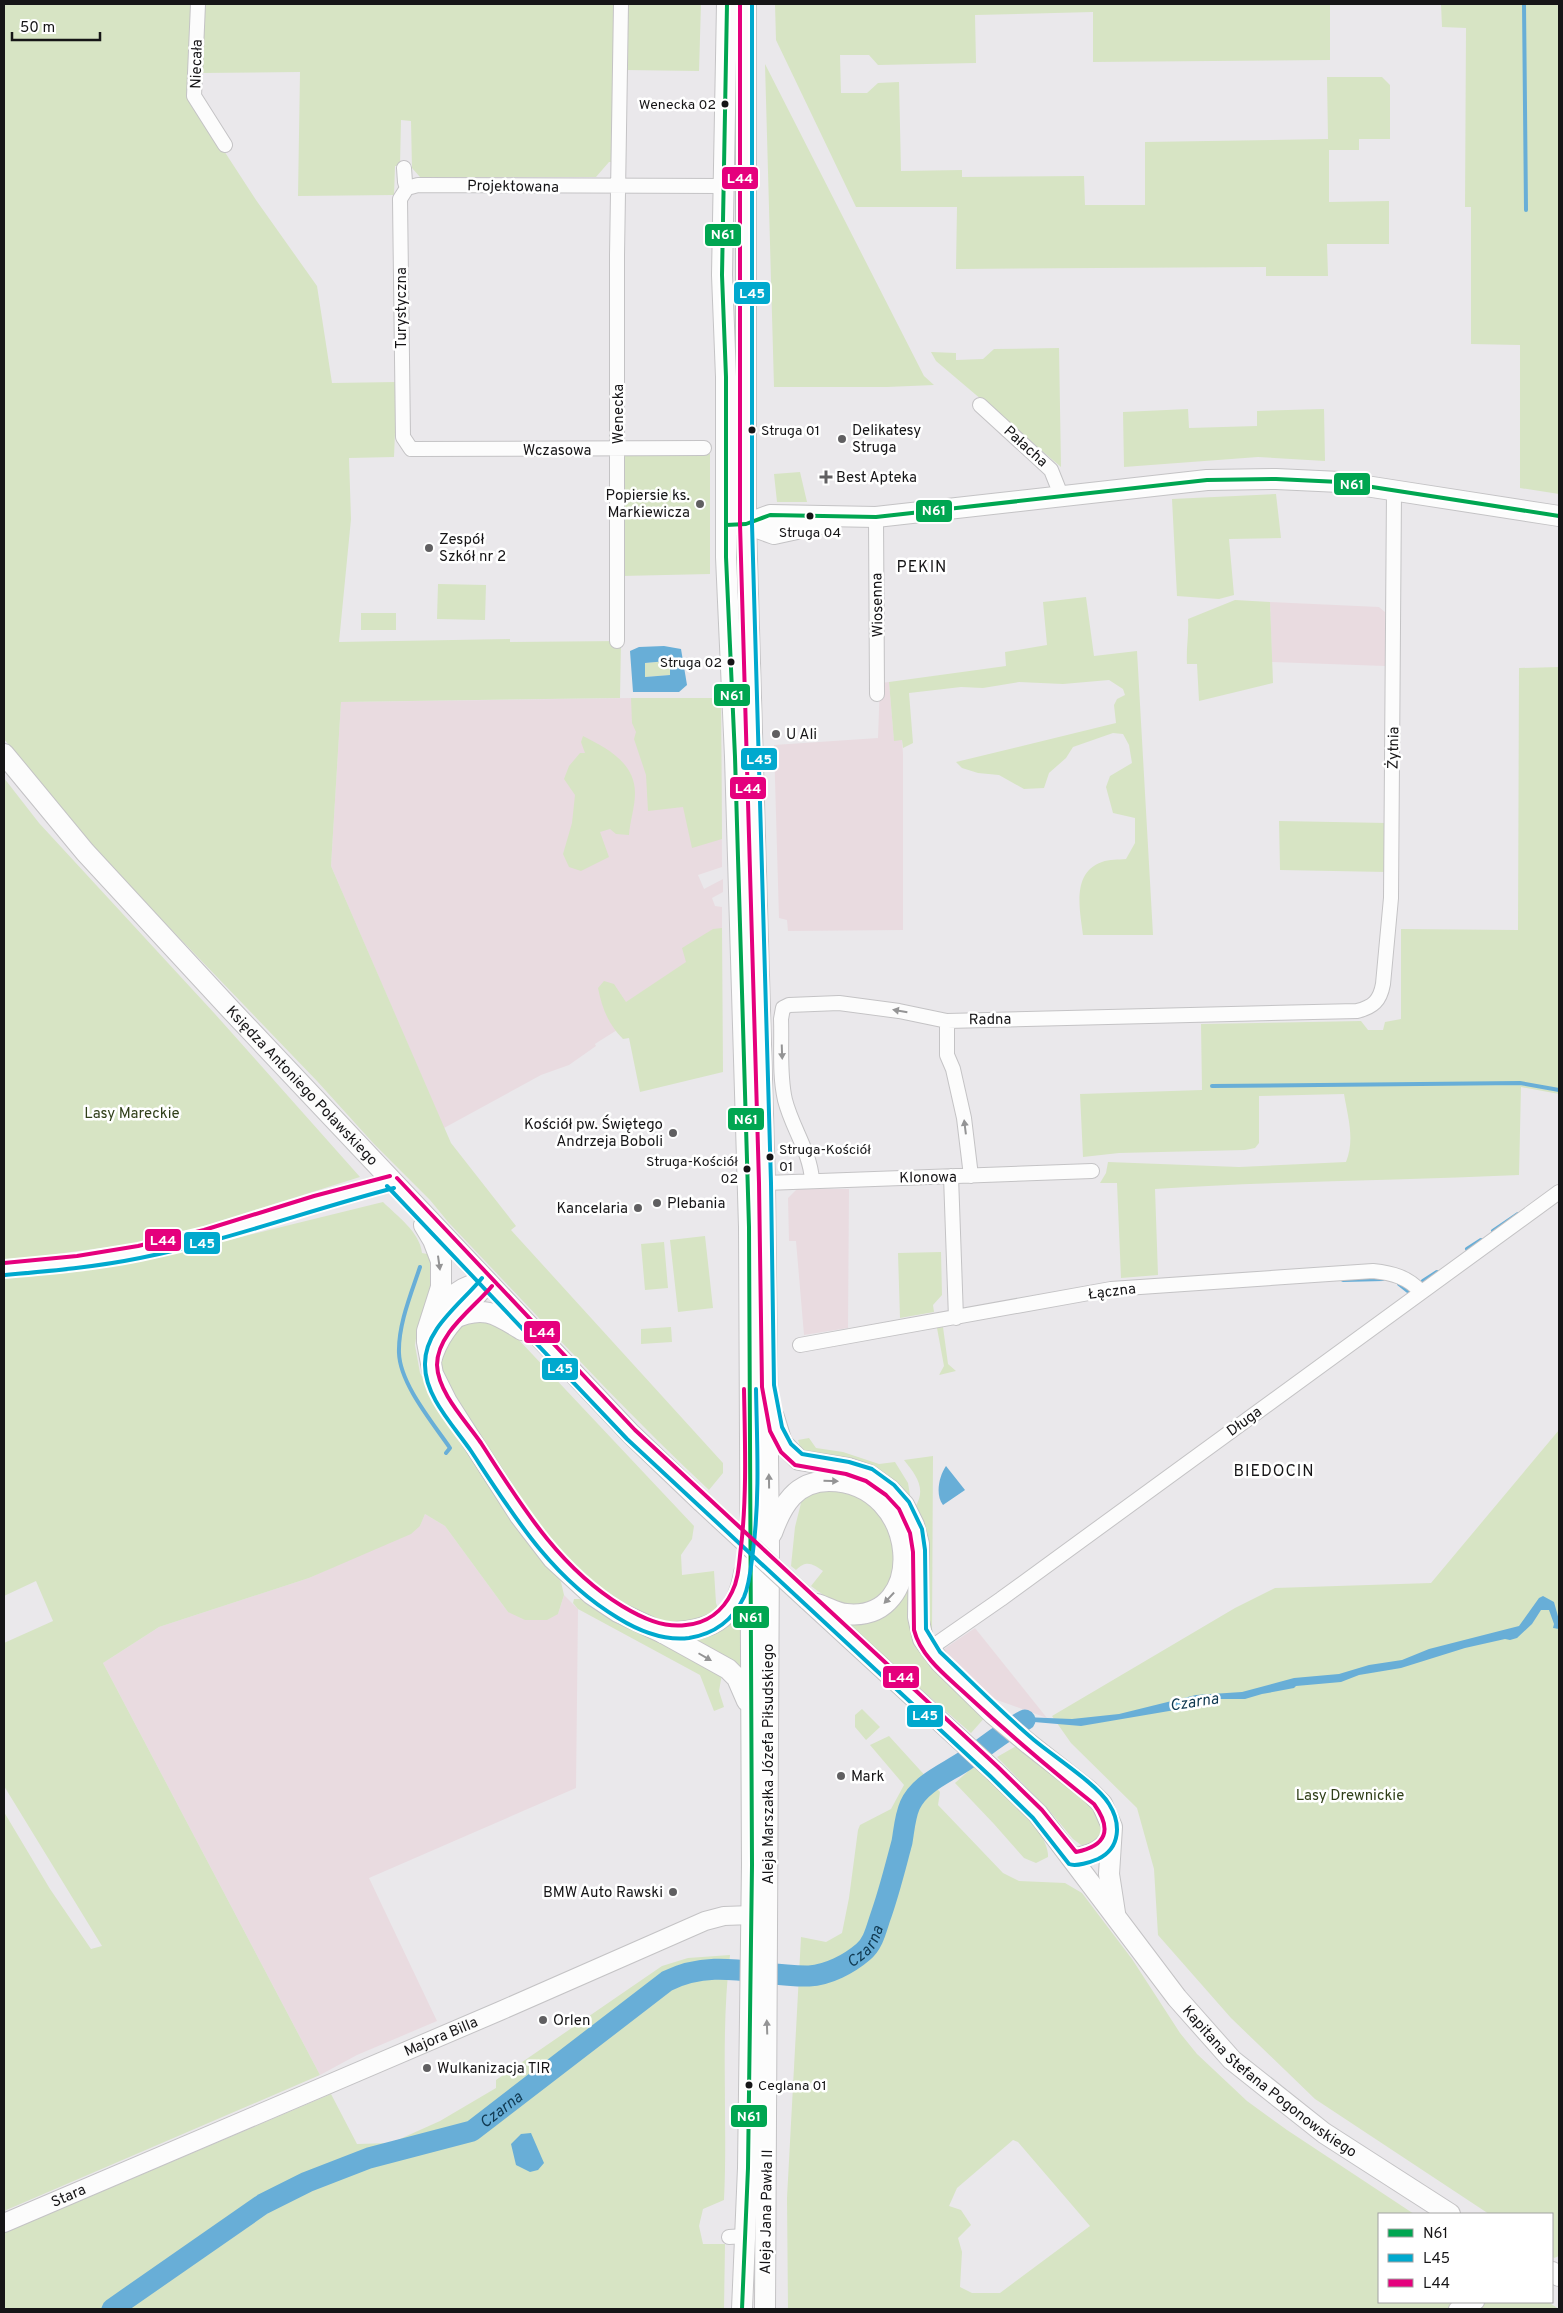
<svg xmlns="http://www.w3.org/2000/svg" width="1563" height="2313" viewBox="0 0 1563 2313" font-family="Overpass,sans-serif">
<rect width="100%" height="100%" fill="#eae8eb"/>
<!-- industrial -->
<path fill="#e9dbe0" d="M1270 602 1379 607 1385 612V666L1272 662Z
M889 682 894 740H902L903 754V930L788 931 787 920 779 918 774 745 878 738 880 683Z
M631 698H721L722 867 698 875 704 889 723 879V892L712 898 715 906 722 907V964L598 1042 595 1044 596 1046 569 1065 541 1075 444 1128 331 866 341 702Z
M797 1189H849L848 1328 804 1335 796 1241H789L788 1198Z
M425 1514 445 1526 508 1612 558 1614 564 1595 578 1609 576 1788 369 1878 437 2021 357 2055 320 2075 103 1663 159 1627 309 1578 355 1557 420 1526Z
M975 1628 1047 1718 986 1696 941 1651Z"/>
<!-- green -->
<path fill="#d7e4c4" fill-rule="evenodd" d="M4 4H191L189 97 256 200 317 286 332 383 397 382 394 457 349 458 351 519 339 642 510 639V642L621 641 620 698 341 702 331 866 451 1143 516 1226 511 1230 723 1463V1473L709 1490C618 1405 535 1313 449 1223L430 1200 374 1144 317 1081 88 843 4 739Z
M201 4H616L614 162H609L596 177H420L412 168 411 121 401 120 400 166H395L394 195 298 196 300 72 199 73Z
M627 4H701L699 71 625 70Z
M775 4H1330V60L1093 62V12L975 15 976 63 878 65 869 55H840L841 93H867L878 83 899 82 901 171 962 170V177L1084 176 1085 205H1145V142L1328 139 1327 77H1382L1390 85V139H1359V150H1329V202L1389 201V244H1327L1328 276H1266V267L956 269 957 207H856L776 40Z
M1441 4H1559V494L1520 488V345L1471 344V207H1465L1466 28 1442 27Z
M765 64 924 376 934 385 887 387H774Z
M1059 348 1061 467 936 361 931 352 956 353V360L983 359 994 349Z
M1188 409 1189 428 1257 426V411L1324 409 1325 461 1258 457 1124 467 1123 412Z
M623 453 710 454V574L621 576Z
M800 472 807 502H777L774 474Z
M1276 494 1281 538 1229 539 1234 595 1219 599 1177 596 1172 499Z
M438 584 486 585 485 620 437 619Z
M1086 597 1094 656 1137 651 1153 935H1083C1080 910 1071 873 1102 862 1109 859 1119 860 1126 859L1135 843V818L1113 813 1106 787 1110 776 1132 763 1129 745 1123 734 1113 733 1073 747 1066 758 1049 773 1044 788 1024 789 999 775 978 773 962 768 956 762 1116 723 1114 705 1117 699 1125 695 1123 689 1109 680 1063 684 1019 682 983 688 961 687 909 693 913 743 903 748 902 740 894 741 889 682 1006 666 1005 652 1047 645 1043 602Z
M1235 600 1270 602 1273 683 1199 701 1197 664H1187C1186 648 1189 635 1188 619Z
M361 613H396V630H361Z
M667 661 670 665 671 675 645 677V663Z
M1559 667V1094L1521 1087 1519 1175C1397 1181 1274 1181 1155 1189L1158 1275 1121 1278 1117 1183H1100L1106 1173 1108 1162 1239 1167 1346 1162C1355 1139 1348 1118 1344 1094L1259 1096V1143L1255 1148 1245 1150 1119 1153 1083 1157 1080 1094 1202 1090 1201 1024 1361 1021 1368 1030H1383L1385 1022 1401 1019V929L1518 930 1519 668Z
M631 698H721L722 839 692 848 683 807 648 811 646 775 634 739 636 732 632 723Z
M583 736C606 748 635 762 635 793 635 807 630 821 629 835L616 834 610 829 600 832 609 857 581 871 569 867 563 854 572 823 575 795 564 779 569 766 580 753H585L581 742Z
M4 778 39 823 215 1014 360 1177 178 1234 131 1244 4 1261Z
M1279 821 1387 823V872L1280 870Z
M722 928 723 1072 640 1092 629 1038 623 1039C608 1024 602 1008 598 988L604 981 614 984 626 1002 686 962 682 948 713 929Z
M383 1202C397 1216 420 1232 422 1253L432 1255 435 1281 417 1332 415 1345 420 1373 432 1395 461 1440 561 1582 564 1595 558 1614 547 1620H525L508 1612 445 1526 425 1514 420 1526 411 1534 309 1578 159 1627 103 1663 320 2075 4 2211V1812L50 1889 91 1949 102 1946 4 1786V1643L53 1621 36 1581 4 1596V1279L152 1259Z
M705 1236 713 1308 678 1312 670 1240Z
M664 1242 668 1288 645 1290 641 1244Z
M941 1252 942 1295 933 1305 934 1312 900 1318 898 1253Z
M482 1317 517 1338 694 1526 692 1539 681 1555 682 1575 714 1571 716 1603 719 1611 711 1618 673 1625 649 1618 610 1598 579 1572 548 1541 446 1385 440 1362V1350L460 1323Z
M671 1327 672 1342 641 1344V1329Z
M943 1327 948 1364 956 1371 939 1375 944 1366 937 1328Z
M1559 1430V2256L1554 2258 1552 2256V2214H1489L1315 2099 1231 2018 1158 1935 1154 1869 1137 1808 1071 1743 1052 1716 1235 1608 1275 1588 1431 1583Z
M809 1438 816 1448 843 1452 879 1464 895 1462 908 1483 910 1495 909 1497C885 1462 845 1461 807 1453L800 1446 798 1440Z
M933 1456 932 1635C919 1594 942 1545 915 1507 927 1489 916 1475 904 1460Z
M823 1488 864 1498 889 1524 896 1571 879 1599C844 1609 841 1608 811 1586L823 1571C812 1563 806 1560 796 1570L791 1566 795 1527 802 1499Z
M914 1586 913 1611 987 1715 971 1733 847 1625C879 1623 894 1618 908 1587Z
M574 1599H581L722 1674 719 1691 724 1707 714 1711 700 1675 578 1609 573 1603Z
M741 1604 743 1670 689 1638Z
M862 1709 880 1727 866 1740 855 1727V1715Z
M889 1736 940 1792 938 1805 1003 1873 1019 1881 1065 1883 1082 1893 1132 1959 1180 2033 1197 2054 1247 2101 1287 2130 1414 2214H1379V2302H1548L1559 2309H788L787 2198 801 1937 826 1942 842 1933 849 1898 858 1830 860 1825 891 1809 904 1785 870 1745ZM1013 2140 1018 2142 1090 2226 1000 2293H972L960 2287 962 2252 958 2238 971 2225 961 2210 949 2206 957 2188Z
M1018 1745 1096 1808 1104 1834 1089 1847 1081 1845 1073 1839 1048 1809 997 1757Z
M974 1766C994 1786 1050 1829 1048 1857L1036 1863 1024 1858 994 1824 955 1783Z
M730 1955C720 2036 728 2118 724 2200L703 2209 699 2226 703 2244H725L724 2309H4V2233L331 2094 357 2144 391 2143 440 2121 496 2088V2080L662 1966 688 1958Z"/>
<!-- water -->
<path fill="#68aed7" fill-rule="evenodd" d="M664 646 681 649 687 685 679 692H633L630 651 639 647ZM667 661 670 665V675L645 677V663Z
M946 1466 965 1490 943 1505C935 1495 939 1476 946 1466Z
M1543 1596 1554 1602 1559 1620V1629L1553 1628 1554 1624 1549 1610H1541L1532 1624 1517 1638 1510 1640 1505 1639 1465 1648 1401 1668 1359 1675 1341 1682 1296 1686 1294 1688 1262 1694 1245 1699H1217L1175 1710 1081 1726 1034 1722 1021 1725 1015 1720 1023 1717 1072 1719 1119 1714 1196 1695 1242 1692 1294 1678 1339 1674 1369 1665 1402 1660 1429 1649 1519 1626 1539 1598Z
M531 2133 544 2163 538 2170 530 2172 516 2165 511 2144 521 2134Z"/>
<g fill="none" stroke-linecap="round" stroke-linejoin="round">
<!-- stream -->
<path stroke="#68aed7" stroke-width="4" d="M1524 4 1526 210
M1212 1086 1520 1083 1559 1090
M1493 1231 1518 1214
M1467 1249 1481 1240
M420 1267C411 1294 398 1325 399 1353 400 1384 433 1423 450 1448L446 1453
M1343 1280 1383 1279
M1423 1281 1437 1272
M1399 1284 1409 1292"/>
<!-- river -->
<path stroke="#68aed7" stroke-width="21" id="s1" d="M112 2309 263 2204 307 2182 369 2158 472 2131 667 1981C715 1957 759 1977 809 1976 828 1975 849 1964 863 1952 873 1944 876 1930 880 1918 889 1893 895 1868 902 1842 904 1830 905 1816 910 1805 920 1783 947 1773 966 1760 985 1747 1004 1731 1025 1720"/>
<!-- minor casing -->
<g stroke="#c4c3c5" stroke-width="16">
<path id="minor" d="M198 4 194 96 225 145
M404 168 405 182 407 188
M407 188 400 199 403 437 411 449 704 448
M407 188 418 185 723 186
M980 405 1051 470 1061 495
M876 517 877 694
M617 641V255L621 4
M947 1021V1055L953 1069 964 1118 971 1176
M951 1176 956 1318
M812 1180C810 1151 792 1128 785 1100 779 1074 782 1045 781 1019L783 1008 789 1005 839 1003 899 1011 947 1021 1357 1011C1373 1007 1380 1001 1383 984L1391 898 1394 491
M765 1183 1092 1171
M4 1269 78 1262 139 1252 206 1236 316 1202 392 1182
M800 1345 1111 1289 1373 1271C1392 1273 1408 1277 1421 1292
M929 1649 1001 1599 1559 1192
M729 2237 745 2236
M1456 2309 1477 2302"/>
</g>
<!-- tertiary casing -->
<g stroke="#c4c3c5" stroke-width="20">
<g id="tertiary">
<path id="s2" d="M4 2223 500 2011 705 1921 724 1916 752 1915"/>
</g>
</g>
<!-- secondary casing -->
<g stroke="#c4c3c5" stroke-width="22">
<g id="secondary">
<path d="M727 4 722 275 726 377V557L735 757 749 1227 752 1865 748 2168 742 2309"/>
<path d="M746 4V524L765 1183 769 1547 765 2309"/>
<path d="M746 524 774 534 829 522"/>
<path d="M736 525 746 524 770 515 876 517 1207 480 1276 479 1340 482 1559 516"/>
<path id="s3" d="M4 754 85 852 231 1010 631 1434 702 1502"/>
<path d="M424 1225 433 1240 441 1261V1287L427 1331V1342L433 1374 447 1402 520 1516 553 1559 591 1594 618 1612 663 1633 728 1669 737 1678 747 1701"/>
<path d="M434 1315C449 1298 462 1284 487 1282"/>
<path d="M452 1319C483 1305 495 1313 522 1330"/>
<path d="M431 1361C441 1324 466 1311 487 1282"/>
<path d="M774 1417 782 1443 799 1460 848 1468 869 1475 890 1490 904 1505 914 1525 919 1544 918 1617 923 1639 940 1662 993 1714 1029 1744 1089 1791 1102 1804 1112 1827 1109 1874 1115 1913"/>
<path d="M772 1533C782 1505 796 1481 829 1481 921 1482 929 1623 846 1614 836 1613 827 1607 817 1604"/>
<path id="s4" d="M808 1600 994 1771 1038 1814 1177 1998 1232 2060 1324 2133 1450 2214"/>
<path d="M663 1633C708 1631 736 1623 744 1573"/>
<path d="M1073 1859C1090 1855 1101 1853 1111 1837"/>
<path d="M1552 2272 1559 2276"/>
</g>
</g>
<!-- minor -->
<use href="#minor" stroke="#fcfcfc" stroke-width="14"/>
<!-- tertiary -->
<use href="#tertiary" stroke="#fcfcfc" stroke-width="18"/>
<!-- secondary -->
<use href="#secondary" stroke="#fcfcfc" stroke-width="20"/>
<!-- secondary-bridge casing -->
<g stroke="#c4c3c5" stroke-width="22" stroke-linecap="butt">
<path id="secondary-bridge" d="M702 1502 808 1600"/>
</g>
<!-- secondary-bridge -->
<use href="#secondary-bridge" stroke="#fcfcfc" stroke-width="20"/>
<!-- bus-1 casing -->
<g stroke="#fff" stroke-width="8">
<path id="bus-1" d="M727 4 722 275 726 377V557L735 757 749 1227 752 1865 748 2168 742 2309
M726 525 746 524 770 515 876 517 1207 480 1276 479 1340 482 1559 516"/>
</g>
<!-- bus-2 casing -->
<g stroke="#fff" stroke-width="8">
<path id="bus-2" d="M387 1186 627 1439 990 1776 1033 1818 1069 1864C1076 1867 1091 1862 1098 1859 1121 1848 1121 1823 1109 1804 1098 1785 1053 1756 1034 1740 1001 1712 971 1681 940 1652L926 1629 925 1550 922 1529 909 1502 894 1485 872 1469 849 1462 802 1454 791 1444 782 1427 774 1385 771 1183 752 524V4
M5 1275C50 1271 96 1267 140 1258 226 1241 309 1210 394 1188
M482 1278C461 1304 424 1329 425 1365 425 1397 454 1426 471 1451 513 1515 551 1578 618 1618 639 1631 664 1641 689 1638 714 1634 733 1620 744 1597 750 1583 751 1566 753 1551 760 1497 757 1443 756 1389"/>
</g>
<!-- bus-3 casing -->
<g stroke="#fff" stroke-width="8">
<path id="bus-3" d="M397 1178 635 1430 998 1767 1042 1810 1076 1852C1106 1846 1113 1830 1094 1804 1051 1770 1010 1735 969 1697 949 1678 921 1658 914 1630L913 1552 910 1533 899 1509 886 1495 866 1481 846 1474 795 1465 781 1452 770 1431 762 1387 759 1183 740 524V4
M4 1263 77 1256 138 1246 204 1230 314 1196 390 1176
M492 1286C474 1308 437 1333 437 1365 438 1393 466 1421 481 1443 521 1505 558 1567 622 1606 642 1618 663 1628 686 1625 707 1623 723 1611 732 1592 739 1578 739 1562 741 1547 747 1495 745 1442 744 1389"/>
</g>
<!-- bus-1 -->
<use href="#bus-1" stroke="#00a651" stroke-width="4"/>
<!-- bus-2 -->
<use href="#bus-2" stroke="#00a9ce" stroke-width="4"/>
<!-- bus-3 -->
<use href="#bus-3" stroke="#e5007d" stroke-width="4"/>
</g>
<!-- one-way arrows -->
<defs><path id="oneway-solid" d="M-6-.8H1V-3.2L6.5 0L1 3.2V.8H-6Z" transform="scale(1.25)"/></defs>
<g fill="#949495">
<use href="#oneway-solid" transform="translate(900 1011) rotate(-170)"/>
<use href="#oneway-solid" transform="translate(782 1052) rotate(88)"/>
<use href="#oneway-solid" transform="translate(965 1127) rotate(-97)"/>
<use href="#oneway-solid" transform="translate(439 1263) rotate(82)"/>
<use href="#oneway-solid" transform="translate(769 1481) rotate(-91)"/>
<use href="#oneway-solid" transform="translate(831 1481) rotate(1)"/>
<use href="#oneway-solid" transform="translate(889 1598) rotate(133)"/>
<use href="#oneway-solid" transform="translate(705 1657) rotate(30)"/>
<use href="#oneway-solid" transform="translate(767 2027) rotate(-92)"/>
</g>
<!-- markers -->
<g fill="#161517" stroke="#fff" stroke-width="2">
<circle cx="725" cy="104" r="4.5"/>
<circle cx="752" cy="430" r="4.5"/>
<circle cx="810" cy="516" r="4.5"/>
<circle cx="731" cy="662" r="4.5"/>
<circle cx="770" cy="1157" r="4.5"/>
<circle cx="747" cy="1169" r="4.5"/>
<circle cx="749" cy="2085" r="4.5"/>
</g>
<g fill="#605f61" stroke="#fff" stroke-width="2">
<circle cx="842" cy="439" r="5"/>
<path d="M823.5 469.5h5v5h5v5h-5v5h-5v-5h-5v-5h5z"/>
<circle cx="700" cy="504" r="5"/>
<circle cx="429" cy="548" r="5"/>
<circle cx="776" cy="734" r="5"/>
<circle cx="673" cy="1133" r="5"/>
<circle cx="657" cy="1203" r="5"/>
<circle cx="638" cy="1208" r="5"/>
<circle cx="841" cy="1776" r="5"/>
<circle cx="673" cy="1892" r="5"/>
<circle cx="543" cy="2020" r="5"/>
<circle cx="427" cy="2068" r="5"/>
</g>
<g text-anchor="middle" stroke-width="5" stroke-linejoin="round" paint-order="stroke">
<!-- bus labels -->
<g font-size="14" fill="#161517" stroke="#fff" text-anchor="end">
<text x="716" y="109">Wenecka 02</text>
<text x="761" y="435" text-anchor="start">Struga 01</text>
<text x="810" y="537" text-anchor="middle">Struga 04</text>
<text x="722" y="667">Struga 02</text>
<text x="779" y="1154" text-anchor="start">Struga-Kościół<tspan x="779" dy="17">01</tspan></text>
<text x="738" y="1166">Struga-Kościół<tspan x="738" dy="17">02</tspan></text>
<text x="758" y="2090" text-anchor="start">Ceglana 01</text>
</g>
<!-- street labels -->
<g font-size="15" fill="#161517" stroke="#fff">
<text transform="translate(196 64) rotate(-88)" y="5">Niecała</text>
<text transform="translate(513 186) rotate(1)" y="5">Projektowana</text>
<text transform="translate(401 308) rotate(-90)" y="5">Turystyczna</text>
<text transform="translate(618 414) rotate(-90)" y="5">Wenecka</text>
<text transform="translate(1026 446) rotate(42)" y="5">Pałacha</text>
<text x="557" y="455">Wczasowa</text>
<text transform="translate(877 605) rotate(-91)" y="5">Wiosenna</text>
<text transform="translate(1393 748) rotate(-89)" y="5">Żytnia</text>
<text transform="translate(990 1019) rotate(-1)" y="5">Radna</text>
<text dy="5" stroke="none"><textPath href="#s3" startOffset="446">Księdza Antoniego Poławskiego</textPath></text>
<text transform="translate(928 1177) rotate(-1)" y="5">Klonowa</text>
<text transform="translate(1112 1291) rotate(-7)" y="5">Łączna</text>
<text transform="translate(1244 1421) rotate(-36)" y="5">Długa</text>
<text transform="translate(768 1764) rotate(-90)" y="5">Aleja Marszałka Józefa Piłsudskiego</text>
<text dy="5" stroke="none"><textPath href="#s2" startOffset="475">Majora Billa</textPath></text>
<text dy="5" stroke="none"><textPath href="#s4" startOffset="670">Kapitana Stefana Pogonowskiego</textPath></text>
<text dy="5" stroke="none"><textPath href="#s2" startOffset="70">Stara</textPath></text>
<text transform="translate(766 2212) rotate(-89)" y="5">Aleja Jana Pawła II</text>
</g>
<!-- poi labels -->
<g font-size="15" fill="#161517" stroke="#fff" text-anchor="start">
<text x="852" y="435">Delikatesy<tspan x="852" dy="17">Struga</tspan></text>
<text x="836" y="482">Best Apteka</text>
<text x="690" y="500" text-anchor="end">Popiersie ks.<tspan x="690" dy="17">Markiewicza</tspan></text>
<text x="439" y="544">Zespół<tspan x="439" dy="17">Szkół nr 2</tspan></text>
<text x="786" y="739">U Ali</text>
<text x="663" y="1129" text-anchor="end">Kościół pw. Świętego<tspan x="663" dy="17">Andrzeja Boboli</tspan></text>
<text x="667" y="1208">Plebania</text>
<text x="628" y="1213" text-anchor="end">Kancelaria</text>
<text x="851" y="1781">Mark</text>
<text x="663" y="1897" text-anchor="end">BMW Auto Rawski</text>
<text x="553" y="2025">Orlen</text>
<text x="437" y="2073">Wulkanizacja TIR</text>
</g>
<!-- park labels -->
<g font-size="15" fill="#303f19" stroke="#fff">
<text x="132" y="1118">Lasy Mareckie</text>
<text x="1350" y="1800">Lasy Drewnickie</text>
</g>
<!-- neighbourhood labels -->
<g font-size="16" letter-spacing="1" fill="#161517" stroke="#fff">
<text x="922" y="572">PEKIN</text>
<text x="1274" y="1476">BIEDOCIN</text>
</g>
<!-- water labels -->
<g font-size="16" font-style="italic" fill="#103951" stroke="#fff">
<text transform="translate(1194 1701) rotate(-9)" y="6">Czarna</text>
<text dy="6" stroke="none"><textPath href="#s1" startOffset="862">Czarna</textPath></text>
<text dy="6" stroke="none"><textPath href="#s1" startOffset="442">Czarna</textPath></text>
</g>
</g>
<g stroke="#fff" stroke-width="2">
<rect x="721" y="166" width="38" height="24" rx="5" fill="#e5007d"/>
<rect x="704" y="223" width="38" height="24" rx="5" fill="#00a651"/>
<rect x="733" y="281" width="38" height="24" rx="5" fill="#00a9ce"/>
<rect x="1333" y="472" width="38" height="24" rx="5" fill="#00a651"/>
<rect x="915" y="499" width="38" height="24" rx="5" fill="#00a651"/>
<rect x="713" y="683" width="38" height="24" rx="5" fill="#00a651"/>
<rect x="740" y="747" width="38" height="24" rx="5" fill="#00a9ce"/>
<rect x="729" y="776" width="38" height="24" rx="5" fill="#e5007d"/>
<rect x="727" y="1107" width="38" height="24" rx="5" fill="#00a651"/>
<rect x="144" y="1228" width="38" height="24" rx="5" fill="#e5007d"/>
<rect x="183" y="1231" width="38" height="24" rx="5" fill="#00a9ce"/>
<rect x="523" y="1320" width="38" height="24" rx="5" fill="#e5007d"/>
<rect x="541" y="1357" width="38" height="24" rx="5" fill="#00a9ce"/>
<rect x="732" y="1605" width="38" height="24" rx="5" fill="#00a651"/>
<rect x="882" y="1665" width="38" height="24" rx="5" fill="#e5007d"/>
<rect x="906" y="1704" width="38" height="24" rx="5" fill="#00a9ce"/>
<rect x="730" y="2104" width="38" height="24" rx="5" fill="#00a651"/>
</g>
<g font-size="14" text-anchor="middle" font-weight="bold" fill="#fff">
<text x="740" y="183">L44</text>
<text x="723" y="239">N61</text>
<text x="752" y="298">L45</text>
<text x="1352" y="489">N61</text>
<text x="934" y="515">N61</text>
<text x="732" y="700">N61</text>
<text x="759" y="764">L45</text>
<text x="748" y="793">L44</text>
<text x="746" y="1124">N61</text>
<text x="163" y="1245">L44</text>
<text x="202" y="1248">L45</text>
<text x="542" y="1337">L44</text>
<text x="560" y="1373">L45</text>
<text x="751" y="1622">N61</text>
<text x="901" y="1682">L44</text>
<text x="925" y="1720">L45</text>
<text x="749" y="2121">N61</text>
</g>
<!-- border -->
<rect width="1563" height="2313" fill="none" stroke="#161517" stroke-width="10"/>
<!-- legend -->
<rect x="1378" y="2213" width="175" height="90" fill="#ffffff" stroke="#a2a1a2"/>
<rect x="1388" y="2229" width="25" height="8" fill="#00a651" stroke="#a2a1a2"/>
<text x="1423" y="2238" font-size="15" fill="#161517">N61</text>
<rect x="1388" y="2254" width="25" height="8" fill="#00a9ce" stroke="#a2a1a2"/>
<text x="1423" y="2263" font-size="15" fill="#161517">L45</text>
<rect x="1388" y="2279" width="25" height="8" fill="#e5007d" stroke="#a2a1a2"/>
<text x="1423" y="2288" font-size="15" fill="#161517">L44</text>
<!-- scale -->
<path d="M12 32v8h88v-8" fill="none" stroke="#161517" stroke-width="2.5"/>
<text x="20" y="32" font-size="15" fill="#161517" stroke="#ffffff" stroke-width="4" paint-order="stroke">50 m</text>
</svg>
